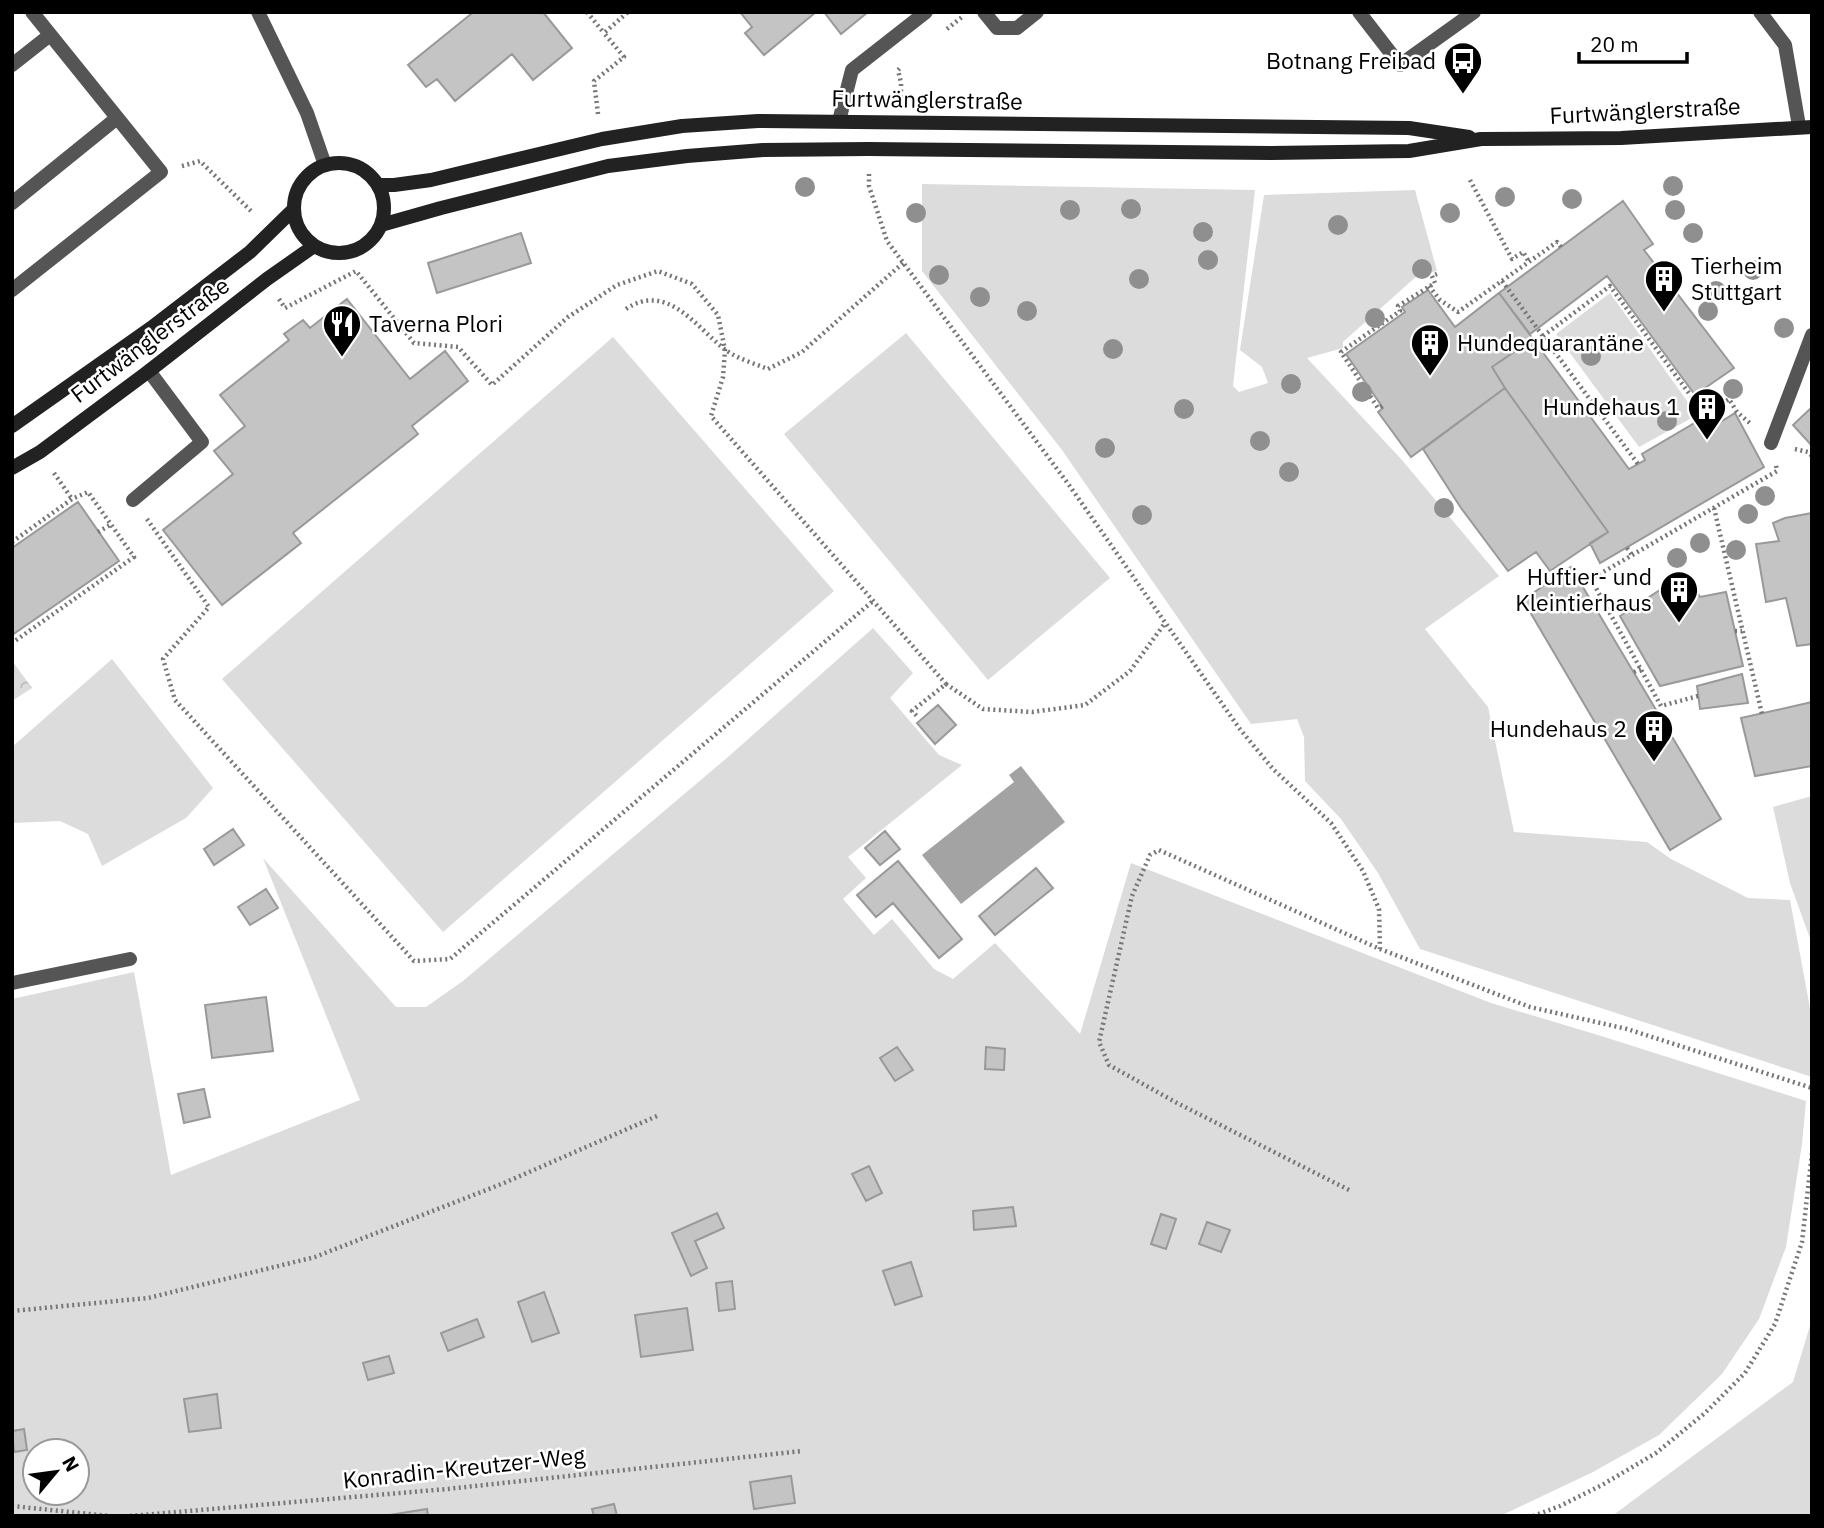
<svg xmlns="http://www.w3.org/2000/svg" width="1824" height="1528" viewBox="0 0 1824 1528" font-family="'IBM Plex Sans',sans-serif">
<defs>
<pattern id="forest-crowns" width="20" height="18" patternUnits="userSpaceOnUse" patternTransform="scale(1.75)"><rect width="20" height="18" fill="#dcdcdc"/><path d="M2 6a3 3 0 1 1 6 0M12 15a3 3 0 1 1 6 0" fill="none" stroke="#bbb"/></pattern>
</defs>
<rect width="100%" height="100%" fill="#fff"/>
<!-- green -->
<path fill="#dcdcdc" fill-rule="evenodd" d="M922 184 1255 190 1233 386 1239 392 1268 383 1262 367 1240 350 1264 195 1415 190 1437 271 1418 275 1343 342V348L1307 358 1402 460 1499 576 1425 629 1488 707 1514 832 1647 842 1671 859 1748 898 1790 900 1812 1019V1077L1420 949 1378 873 1341 819 1305 781 1304 737 1297 719 1251 724 1062 450 922 271Z
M1610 293 1697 415 1639 447 1556 334Z
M906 333 1110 578 988 680 784 434Z
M613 337 834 591 443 932 222 679Z
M873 628 913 673 890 698 939 755 962 765 848 857 866 878 843 899 874 935 892 919 934 969 953 979 995 943 1080 1034 1131 863 1491 1003 1598 1035 1806 1101 1802 1144 1786 1247 1759 1319 1722 1374 1659 1435 1593 1472 1500 1516H12V999L134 972 171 1175 360 1100 263 858 396 1007H426L463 981 728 757ZM35 1451H77V1493H35Z
M112 659 213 788 186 818 102 866 88 834 60 821 12 823V747Z
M1812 796V944L1790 883 1773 807Z
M1812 1319V1516H1612L1793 1382Z"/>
<!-- forest -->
<path fill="url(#forest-crowns)" d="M13 662 32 688 12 701V663Z"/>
<!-- water -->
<path fill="#a3a3a3" d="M1021 766 1065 822 961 904 922 855 1014 782 1009 775Z"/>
<!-- building -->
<path fill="#c4c4c4" stroke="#999" stroke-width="2" d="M470 12H543L572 48 533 80 512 54 455 101 437 79 426 87 408 65 471 14Z
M740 12H816L764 55 745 33 752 27Z
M824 12H868L841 34Z
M1623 201 1653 244 1644 250 1734 368 1695 395 1607 276 1530 334 1499 293Z
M521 233 531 263 437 293 428 263Z
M1428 290 1455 327 1499 293 1533 339 1492 367 1505 388 1411 457 1378 412 1383 408 1346 354 1405 312 1402 307Z
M347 299 410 379 445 351 468 381 412 426 418 434 293 533 301 543 222 605 163 530 233 474 214 451 245 426 220 395 289 340 284 334 303 320 310 328Z
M1533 339 1629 469 1645 460 1642 454 1703 418 1711 428 1735 413 1764 467 1600 563 1590 543 1608 532 1505 388 1492 367Z
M1505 388 1608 532 1550 571 1536 552 1508 571 1461 508 1423 449Z
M1812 407V446L1793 425Z
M78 502 119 561 12 635V548Z
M1812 513V644L1797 646 1786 598 1766 602 1756 544 1779 541 1773 523 1785 518Z
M1571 567 1721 819 1670 850 1523 600Z
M1686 573 1700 597 1726 592 1743 666 1660 686 1620 616Z
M1742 674 1748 703 1700 709 1697 686Z
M1812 702V766L1755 776 1741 718Z
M938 705 956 725 935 744 917 723Z
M233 829 244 845 214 865 204 849Z
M885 831 900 849 880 865 865 848Z
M898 861 962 939 939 958 893 903 876 917 857 895Z
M1036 868 1053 888 995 935 979 916Z
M266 889 278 908 250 925 238 907Z
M266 997 273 1051 212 1058 205 1005Z
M897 1047 913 1070 895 1081 880 1058Z
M986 1047 1005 1049 1004 1070 985 1069Z
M204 1089 210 1117 184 1123 178 1094Z
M869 1166 882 1193 866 1201 852 1174Z
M1013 1207 1016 1226 974 1230 973 1211Z
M717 1213 724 1228 695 1241 707 1268 691 1276 672 1233Z
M1161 1214 1176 1219 1166 1249 1151 1244Z
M1207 1222 1230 1230 1221 1252 1199 1244Z
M911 1262 922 1296 895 1305 883 1271Z
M732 1281 735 1309 719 1311 716 1283Z
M544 1292 559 1333 532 1342 518 1302Z
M687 1308 693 1350 641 1357 635 1315Z
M477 1319 484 1337 448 1351 441 1333Z
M389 1356 394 1373 368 1380 363 1363Z
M217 1394 221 1428 189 1432 184 1399Z
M24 1429 27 1450 14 1452 12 1431Z
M791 1476 795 1503 754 1509 750 1482Z
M614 1504 617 1516H594L592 1509Z
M427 1509 428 1516H389V1515Z"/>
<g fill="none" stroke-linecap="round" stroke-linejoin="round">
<!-- path -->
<path stroke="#777" stroke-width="4.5" stroke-dasharray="2 3.5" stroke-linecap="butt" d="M587 12 604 33
M947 29 962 17
M901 97V83L898 70 902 66
M598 114 594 81 624 57 604 33 628 12
M182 166 200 161 253 213
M869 174V186L887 241 1069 485 1239 728 1273 769 1331 823 1363 871 1379 909 1380 949
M1470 180 1512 259 1523 252 1529 262
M1502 281 1638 464
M1429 286 1440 300 1458 312 1557 242 1561 247
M279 299 285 308 356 271 414 343 458 347 492 385 568 317 617 285 658 271 692 284 718 315 725 350 723 377 711 416 946 684 912 711 918 717
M626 309C666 282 695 325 723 348 735 358 753 363 768 369L802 352 903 263
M1543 336 1610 286 1705 415 1729 399 1737 412 1752 425
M1382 406 1378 408 1341 352 1400 311 1398 306 1435 283 1432 276 1437 274
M1795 449 1808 452 1812 456
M54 473 72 499
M1714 508 1762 714
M147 519 209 607 163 659 175 700 414 961 450 959 873 601
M98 532 112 524
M12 542 72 499 88 492 134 557 12 643
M1627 548 1632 555
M1735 631H1742
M1634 672 1641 669
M946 684 983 709 1032 712 1085 705 1130 671 1165 623
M1698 696 1661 706 1591 579 1777 471 1776 465
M1349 1190 1177 1103 1109 1065 1099 1042 1132 896 1150 855 1159 850 1380 949 1530 1007 1627 1029 1812 1088
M12 1311 148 1298 315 1257 504 1183 657 1116
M12 1506 109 1516
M130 1516 447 1489 802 1451
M1533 1516 1560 1506 1602 1485 1656 1453 1705 1413 1745 1373 1775 1324 1802 1242 1812 1153"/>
<!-- service -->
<path stroke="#555" stroke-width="14" d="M984 12 997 28H1017L1037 12
M1359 12 1400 65 1474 12
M1760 12 1785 45 1799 126
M12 65 50 35
M839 121 852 70 926 12
M12 203 117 118
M12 290 161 172 32 12
M1771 443 1812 335
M133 500 202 442 149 371
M12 983 130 959"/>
<!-- minor -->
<path stroke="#555" stroke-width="14" d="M258 12 307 113 325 165"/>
<!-- secondary -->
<path stroke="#222" stroke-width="14" d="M294 208a45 45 0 1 1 90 0a45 45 0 1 1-90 0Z
M378 185H394L431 180 602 139 682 126 758 121 1409 128 1469 137
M381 225 441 208 608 166 687 156 763 150 868 149 1271 153 1409 151 1481 139 1621 138 1812 127
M12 426 151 328 250 252 294 209
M12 468 40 452 149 371 267 279 314 246"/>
</g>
<!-- trees -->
<g fill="#8f8f8f">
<circle cx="1673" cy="186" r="10"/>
<circle cx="805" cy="187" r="10"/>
<circle cx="1505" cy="197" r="10"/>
<circle cx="1572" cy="199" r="10"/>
<circle cx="1131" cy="209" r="10"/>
<circle cx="1070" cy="210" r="10"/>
<circle cx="1675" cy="210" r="10"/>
<circle cx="916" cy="213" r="10"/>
<circle cx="1450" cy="213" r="10"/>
<circle cx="1338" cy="225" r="10"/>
<circle cx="1203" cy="232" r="10"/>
<circle cx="1693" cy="233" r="10"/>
<circle cx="1208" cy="260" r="10"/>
<circle cx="1422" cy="269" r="10"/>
<circle cx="1753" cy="270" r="10"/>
<circle cx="939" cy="275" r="10"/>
<circle cx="1139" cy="279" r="10"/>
<circle cx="1716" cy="291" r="10"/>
<circle cx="980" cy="297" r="10"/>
<circle cx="1027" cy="311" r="10"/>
<circle cx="1708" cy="311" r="10"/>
<circle cx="1375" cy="318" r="10"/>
<circle cx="1784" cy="328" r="10"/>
<circle cx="1113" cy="349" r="10"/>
<circle cx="1591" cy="356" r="10"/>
<circle cx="1291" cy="384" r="10"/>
<circle cx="1733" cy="389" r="10"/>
<circle cx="1362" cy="392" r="10"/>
<circle cx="1184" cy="409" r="10"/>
<circle cx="1667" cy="421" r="10"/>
<circle cx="1260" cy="441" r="10"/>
<circle cx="1105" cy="448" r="10"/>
<circle cx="1289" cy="472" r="10"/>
<circle cx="1765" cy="496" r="10"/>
<circle cx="1444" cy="508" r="10"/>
<circle cx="1748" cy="514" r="10"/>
<circle cx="1142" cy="515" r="10"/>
<circle cx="1700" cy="543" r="10"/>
<circle cx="1736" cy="550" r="10"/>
<circle cx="1677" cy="558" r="10"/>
</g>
<!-- icons -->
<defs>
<g id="bus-pin" transform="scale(2.0125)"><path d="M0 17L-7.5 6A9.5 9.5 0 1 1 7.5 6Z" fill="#000" stroke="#fff"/><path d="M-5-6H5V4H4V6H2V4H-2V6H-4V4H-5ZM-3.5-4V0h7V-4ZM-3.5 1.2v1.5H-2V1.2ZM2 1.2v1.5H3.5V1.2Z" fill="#fff"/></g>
<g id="building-pin" transform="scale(2.0125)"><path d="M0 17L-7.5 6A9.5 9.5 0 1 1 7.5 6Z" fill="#000" stroke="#fff"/><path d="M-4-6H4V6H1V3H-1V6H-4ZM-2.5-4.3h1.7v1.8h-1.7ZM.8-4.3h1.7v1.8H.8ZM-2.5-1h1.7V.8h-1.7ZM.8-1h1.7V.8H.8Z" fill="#fff"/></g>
<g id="restaurant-pin" transform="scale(2.0125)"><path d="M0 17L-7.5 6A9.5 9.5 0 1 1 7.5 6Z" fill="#000" stroke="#fff"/><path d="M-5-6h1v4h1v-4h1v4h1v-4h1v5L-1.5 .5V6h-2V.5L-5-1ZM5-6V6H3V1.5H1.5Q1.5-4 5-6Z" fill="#fff"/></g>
</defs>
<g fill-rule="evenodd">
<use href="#bus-pin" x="1463" y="61"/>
<use href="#building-pin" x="1664" y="279"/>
<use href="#restaurant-pin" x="342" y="324"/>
<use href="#building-pin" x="1430" y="343"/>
<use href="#building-pin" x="1707" y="407"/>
<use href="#building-pin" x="1679" y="590"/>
<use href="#building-pin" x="1654" y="729"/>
</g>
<g text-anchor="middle" stroke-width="5" stroke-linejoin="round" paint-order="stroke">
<!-- poi labels -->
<g font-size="23" fill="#000" stroke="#fff" text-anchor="end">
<text x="1436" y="69">Botnang Freibad</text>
<text x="1691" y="274" text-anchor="start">Tierheim<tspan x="1691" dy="26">Stuttgart</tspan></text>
<text x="369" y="332" text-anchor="start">Taverna Plori</text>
<text x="1457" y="351" text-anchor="start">Hundequarantäne</text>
<text x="1680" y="415">Hundehaus 1</text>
<text x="1652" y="585">Huftier- und<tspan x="1652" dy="26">Kleintierhaus</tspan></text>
<text x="1627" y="737">Hundehaus 2</text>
</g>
<!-- street labels -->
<g font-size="23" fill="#000" stroke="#fff">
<text transform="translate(927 100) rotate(1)" y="8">Furtwänglerstraße</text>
<text transform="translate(1645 111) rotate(-3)" y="8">Furtwänglerstraße</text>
<text transform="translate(150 340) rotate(-37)" y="8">Furtwänglerstraße</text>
<text transform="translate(464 1468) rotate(-6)" y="8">Konradin-Kreutzer-Weg</text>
</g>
</g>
<!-- border -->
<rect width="1824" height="1528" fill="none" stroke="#000000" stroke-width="28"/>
<!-- north arrow -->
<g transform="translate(56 1472) rotate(61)"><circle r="33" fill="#ffffff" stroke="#999999" stroke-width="2"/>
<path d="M0-5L12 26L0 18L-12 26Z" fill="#000000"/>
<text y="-10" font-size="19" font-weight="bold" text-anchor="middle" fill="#000000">N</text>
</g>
<!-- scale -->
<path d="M1579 52v10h108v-10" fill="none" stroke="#000000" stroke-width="3.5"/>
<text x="1590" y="52" font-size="21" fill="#000000" stroke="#ffffff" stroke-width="5" paint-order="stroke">20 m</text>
</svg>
